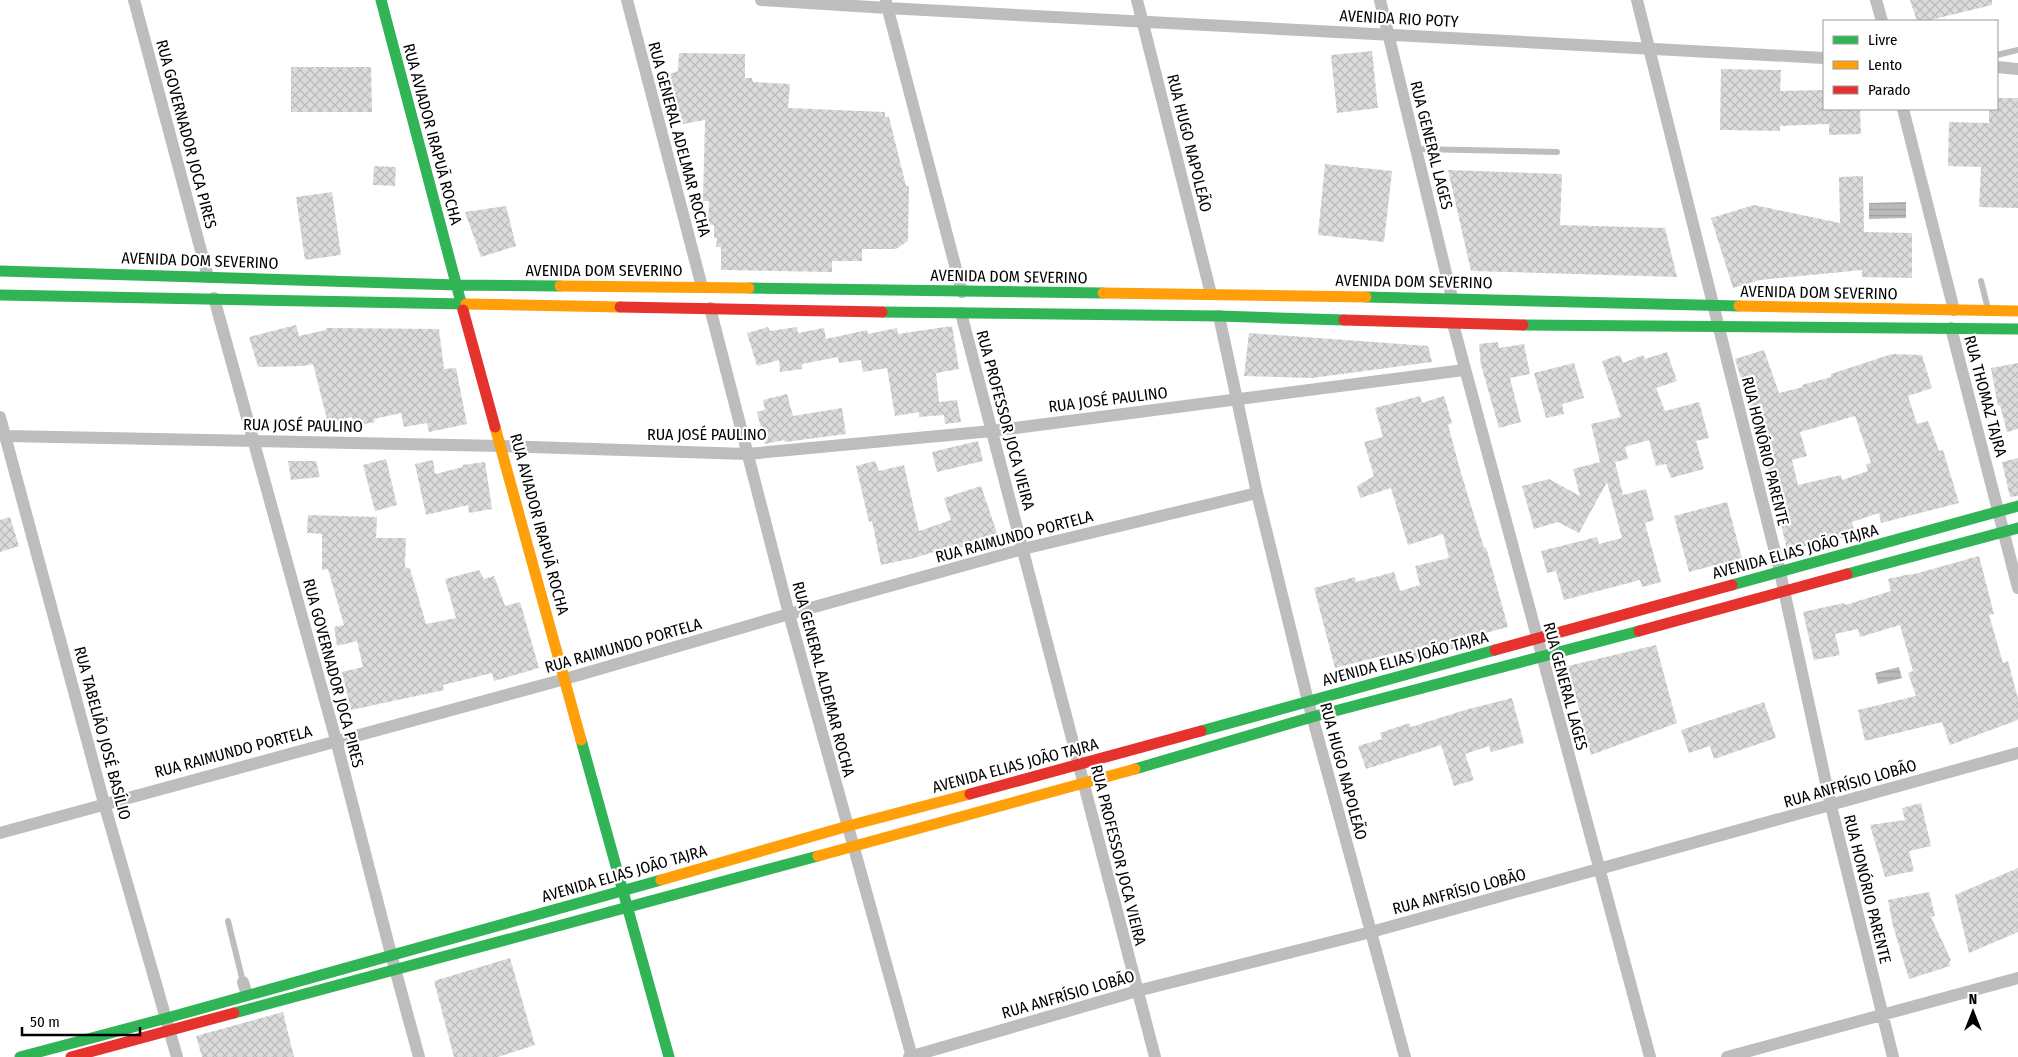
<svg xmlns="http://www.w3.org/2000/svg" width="2018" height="1057" viewBox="0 0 2018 1057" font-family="'Fira Sans Condensed',sans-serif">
<defs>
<pattern id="water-rules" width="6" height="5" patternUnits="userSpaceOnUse" patternTransform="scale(1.25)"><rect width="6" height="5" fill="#bababa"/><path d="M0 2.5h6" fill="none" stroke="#9e9e9e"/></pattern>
<pattern id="building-cross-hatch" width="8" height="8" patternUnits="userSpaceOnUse" patternTransform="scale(1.25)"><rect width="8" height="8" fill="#dbdbdb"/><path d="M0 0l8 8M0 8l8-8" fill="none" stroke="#bababa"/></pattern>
</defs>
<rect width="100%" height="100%" fill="#fff"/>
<!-- water -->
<path fill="url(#water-rules)" d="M1906 202V218L1869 219V203Z
M1899 667 1902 678 1878 684 1875 673Z"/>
<!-- building -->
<path fill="url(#building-cross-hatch)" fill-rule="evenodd" d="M1910 0H1992V5L1926 21H1917Z
M1372 51 1378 108 1337 113 1331 55Z
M679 53 745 54V78H752L753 82 790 84 788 108 885 112V117H889L906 186H909L908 241 896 249H862V261H832V272L721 270V247H716L717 238H714V225H708L709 201H703L705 120 683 124 670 74 678 71Z
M291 67H371L372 112H291Z
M1721 69 1781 70 1780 91 1824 90V109H1860L1861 134 1829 135V124L1780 126V131L1720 130Z
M1997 98H2018V208L1979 207 1981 167 1948 166 1949 122 1989 123V109H1997Z
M1325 164 1392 171 1384 242 1318 235Z
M374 166 396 167 395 186 373 185Z
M1448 170 1562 174 1560 225 1665 228 1677 277 1471 271Z
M1863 176 1864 232 1912 233V278L1862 277V270L1760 280 1733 288 1711 218 1754 205 1840 223 1839 177Z
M332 192 341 255 305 260 296 197Z
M506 206 516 246 481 257 465 212Z
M296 325 299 336 326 330V328L439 329 444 369 456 368 467 424 429 432 427 423 404 427 401 413 374 419 375 422 354 426 352 417 328 423 313 364 303 366 258 367 249 337Z
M952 326 959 369 936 373 939 402 957 400 961 422 945 424 944 415 919 417V412L895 416 887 368 863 372 861 360 839 363 838 357 802 364V369L780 372 779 360 757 366 747 333 768 327 770 331 797 327 798 333 824 328 826 339 867 330 868 334 897 328 898 334Z
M1249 333 1428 346 1432 362 1312 378 1244 376Z
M1498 342 1499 348 1524 344 1530 374 1510 378 1521 422 1499 428 1481 365 1479 344Z
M1764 350 1779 393 1803 387 1802 385 1831 377V374L1892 354 1922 355 1932 388 1908 396 1917 424 1928 421 1939 451 1943 450 1959 503 1881 523 1879 513 1852 522 1855 535 1787 550 1768 467 1764 468 1758 448 1765 446 1754 406 1750 407 1735 359ZM1855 416 1871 463 1866 464 1868 471 1842 480 1841 475 1798 485 1792 460 1807 456 1800 432Z
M1667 352 1677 381 1656 388 1665 411 1699 402 1709 438 1696 441 1704 469 1671 478 1666 464 1656 466 1649 440 1625 447 1628 459 1615 462 1623 495 1646 489 1654 520 1645 523 1661 582 1642 587 1640 580 1564 600 1556 571 1547 573 1541 551 1597 537 1599 544 1622 538 1607 482 1579 533 1558 522 1534 529 1522 486 1549 479 1580 496 1573 469 1600 462 1591 424 1621 417 1602 361 1620 355 1623 363 1643 355 1645 359Z
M1574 363 1584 398 1562 404 1564 414 1546 418 1534 373Z
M2018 363V429L2007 432 2000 405 1998 406 1991 368Z
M787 394 793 416 842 408 846 434 785 442 784 440 765 444 757 412 765 410 763 400Z
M1420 396 1422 403 1444 396 1452 423 1448 425 1461 473 1484 548 1486 547 1508 627 1470 637 1472 644 1409 661 1405 650 1335 668 1314 588 1355 577 1356 582 1394 572 1400 591 1420 585 1415 566 1449 558 1443 534 1408 545 1391 488 1360 498 1357 486 1374 476 1364 442 1383 437 1375 408Z
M978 441 983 461 937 472 932 452Z
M2018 458V496L2010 497 2002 462Z
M386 459 397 505 375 511 363 465Z
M433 460 435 474 463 467 462 465 485 462 492 509 469 513 468 505 426 515 415 464Z
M288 461H316L320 477 291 480Z
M875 461 879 471 904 465 919 531 951 520 944 498 981 486 997 533 965 543 966 546 953 550V553L936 559 934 552 914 558 881 565 872 521 869 522 856 466Z
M1727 502 1742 558 1689 572 1674 516Z
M308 515 377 517 376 538H406L405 567 410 569 426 624 456 618 445 579 479 570 484 579 494 576 505 606 520 602 539 668 494 681 492 673 443 685 444 690 351 710 342 672 363 667 357 641 337 646 334 627 344 625 328 569 322 570V534L307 533Z
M10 517 19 546 0 552V520Z
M1979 556 1994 614 1989 615 2003 663 2008 661 2018 699V720L1950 745 1942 722 1865 741 1858 710 1916 696 1908 673 1913 671 1900 625 1860 637 1858 629 1835 634 1840 655 1814 660 1803 612 1844 603 1845 605 1891 591 1888 579 1910 574 1911 575Z
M1656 645 1677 723 1591 755 1568 666Z
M1512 698 1524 743 1491 752 1489 746 1465 754 1474 780 1454 786 1441 745 1366 769 1358 746 1382 739 1380 733 1409 723 1411 727 1465 710Z
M1764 702 1776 738 1714 759 1710 746 1689 753 1681 730Z
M1921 803 1931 846 1909 851 1914 871 1885 877 1870 825 1905 820 1902 808Z
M2018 868V932L1969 953 1955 895Z
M1929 892 1935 916 1931 917 1951 960 1949 962 1950 966 1909 979 1893 926 1888 900Z
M510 958 535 1045 498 1057H454L434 981Z
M283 1012 294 1057H202L196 1036Z"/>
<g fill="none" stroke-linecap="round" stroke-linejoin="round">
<!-- lane -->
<path stroke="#bdbdbd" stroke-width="6" d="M1997 55 2018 50
M1416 149 1557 152
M1981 281 1988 309
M228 921 243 982"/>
<!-- street -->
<path stroke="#bdbdbd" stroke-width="12" d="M134 0 208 277
M627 0 702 287
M761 0 887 8 1824 58
M1137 0 1211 294
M1380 0 1452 298
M1637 0 1780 572 1831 806 1893 1057
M1876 0 1882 21
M886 2 962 292
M1997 67 2018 69
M1903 109 1954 310
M214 298 336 740 391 954 419 1057
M710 308 789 614 912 1057
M961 313 1155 1057
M1219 316 1257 493 1308 701 1405 1057
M1453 324 1650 1057
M1951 328 2018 588
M0 417 104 803 177 1057
M6 436 502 446 747 454 992 431 1464 370
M0 833 565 679 789 614 1023 549 1257 493
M243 982 247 995
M909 1057 1137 991 1371 932 2018 753
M1727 1057 2018 978"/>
<!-- fast -->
<path stroke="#30b455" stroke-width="11" d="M381 0 463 310
M0 271 457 285 560 286
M749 288 1103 293
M0 295 466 304
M1366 297 1739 306
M882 312 1219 316 1344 320
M1523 325 2018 329
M1847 574 2018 528
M1732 585 2018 506
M1201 731 1495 650
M581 740 669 1057
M1135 769 1312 717 1639 631
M234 1013 818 856
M20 1057 167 1018 661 880"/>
<!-- slow -->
<path stroke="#ff9f0a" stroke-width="11" d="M560 286 749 288
M1103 293 1366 297
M466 304 620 307
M1739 306 2018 311
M495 427 581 740
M818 856 1135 769
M661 880 848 826 970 794"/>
<!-- jam -->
<path stroke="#e5322d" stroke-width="11" d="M620 307 882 312
M463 310 495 427
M1344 320 1523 325
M1639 631 1847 574
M1495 650 1732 585
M970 794 1201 731
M71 1057 234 1013"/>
</g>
<g text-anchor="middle" stroke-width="4.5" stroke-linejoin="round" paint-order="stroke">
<!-- street labels -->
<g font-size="16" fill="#000" stroke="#fff">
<text transform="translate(1399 18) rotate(3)" y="6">AVENIDA RIO POTY</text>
<text transform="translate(187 134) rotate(75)" y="6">RUA GOVERNADOR JOCA PIRES</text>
<text transform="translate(433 134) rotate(75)" y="6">RUA AVIADOR IRAPUÃ ROCHA</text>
<text transform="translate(680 139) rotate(75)" y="6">RUA GENERAL ADELMAR ROCHA</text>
<text transform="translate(1190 143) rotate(76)" y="6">RUA HUGO NAPOLEÃO</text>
<text transform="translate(1432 145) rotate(76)" y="6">RUA GENERAL LAGES</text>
<text transform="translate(200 260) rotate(2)" y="6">AVENIDA DOM SEVERINO</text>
<text x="604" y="276">AVENIDA DOM SEVERINO</text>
<text transform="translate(1009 276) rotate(1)" y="6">AVENIDA DOM SEVERINO</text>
<text transform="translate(1414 281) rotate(1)" y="6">AVENIDA DOM SEVERINO</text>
<text transform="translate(1819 292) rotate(1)" y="6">AVENIDA DOM SEVERINO</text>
<text transform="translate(1986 396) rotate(75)" y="6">RUA THOMAZ TAJRA</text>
<text transform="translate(1108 399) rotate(-7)" y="6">RUA JOSÉ PAULINO</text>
<text transform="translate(1006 420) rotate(75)" y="6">RUA PROFESSOR JOCA VIEIRA</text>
<text transform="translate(303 425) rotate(1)" y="6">RUA JOSÉ PAULINO</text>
<text x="707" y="440">RUA JOSÉ PAULINO</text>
<text transform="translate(1766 451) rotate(76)" y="6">RUA HONÓRIO PARENTE</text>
<text transform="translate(540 524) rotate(75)" y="6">RUA AVIADOR IRAPUÃ ROCHA</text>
<text transform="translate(1014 536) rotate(-15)" y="6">RUA RAIMUNDO PORTELA</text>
<text transform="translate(1795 551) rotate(-15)" y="6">AVENIDA ELIAS JOÃO TAJRA</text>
<text transform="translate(623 645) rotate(-16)" y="6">RUA RAIMUNDO PORTELA</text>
<text transform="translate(1405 658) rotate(-15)" y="6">AVENIDA ELIAS JOÃO TAJRA</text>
<text transform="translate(334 673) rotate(75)" y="6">RUA GOVERNADOR JOCA PIRES</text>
<text transform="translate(824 679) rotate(75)" y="6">RUA GENERAL ALDEMAR ROCHA</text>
<text transform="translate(1566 686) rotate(75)" y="6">RUA GENERAL LAGES</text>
<text transform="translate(103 733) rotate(75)" y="6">RUA TABELIÃO JOSÉ BASÍLIO</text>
<text transform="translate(233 751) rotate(-15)" y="6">RUA RAIMUNDO PORTELA</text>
<text transform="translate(1015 765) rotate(-15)" y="6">AVENIDA ELIAS JOÃO TAJRA</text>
<text transform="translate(1344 771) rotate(75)" y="6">RUA HUGO NAPOLEÃO</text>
<text transform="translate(1850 783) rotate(-16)" y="6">RUA ANFRÍSIO LOBÃO</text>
<text transform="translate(1119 855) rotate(76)" y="6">RUA PROFESSOR JOCA VIEIRA</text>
<text transform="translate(624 873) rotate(-16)" y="6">AVENIDA ELIAS JOÃO TAJRA</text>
<text transform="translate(1868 889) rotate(76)" y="6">RUA HONÓRIO PARENTE</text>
<text transform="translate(1459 891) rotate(-15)" y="6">RUA ANFRÍSIO LOBÃO</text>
<text transform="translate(1068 994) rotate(-16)" y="6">RUA ANFRÍSIO LOBÃO</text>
</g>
</g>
<!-- legend -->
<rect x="1823" y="20" width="175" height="90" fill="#ffffff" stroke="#999999"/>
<rect x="1833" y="36" width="25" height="8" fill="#30b455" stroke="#999999"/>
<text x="1868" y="45" font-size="15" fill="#000000">Livre</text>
<rect x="1833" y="61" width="25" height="8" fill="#ff9f0a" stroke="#999999"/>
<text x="1868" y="70" font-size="15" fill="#000000">Lento</text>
<rect x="1833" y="86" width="25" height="8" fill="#e5322d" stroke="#999999"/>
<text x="1868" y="95" font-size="15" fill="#000000">Parado</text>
<!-- north arrow -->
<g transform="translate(1973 1012)" stroke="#ffffff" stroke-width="4" paint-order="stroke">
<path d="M0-4L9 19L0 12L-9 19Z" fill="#000000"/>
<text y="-8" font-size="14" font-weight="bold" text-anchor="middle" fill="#000000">N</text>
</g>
<!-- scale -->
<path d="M22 1027v8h118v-8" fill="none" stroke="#000000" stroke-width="2.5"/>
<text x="30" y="1027" font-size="15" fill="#000000" stroke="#ffffff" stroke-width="4" paint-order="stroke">50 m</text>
</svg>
